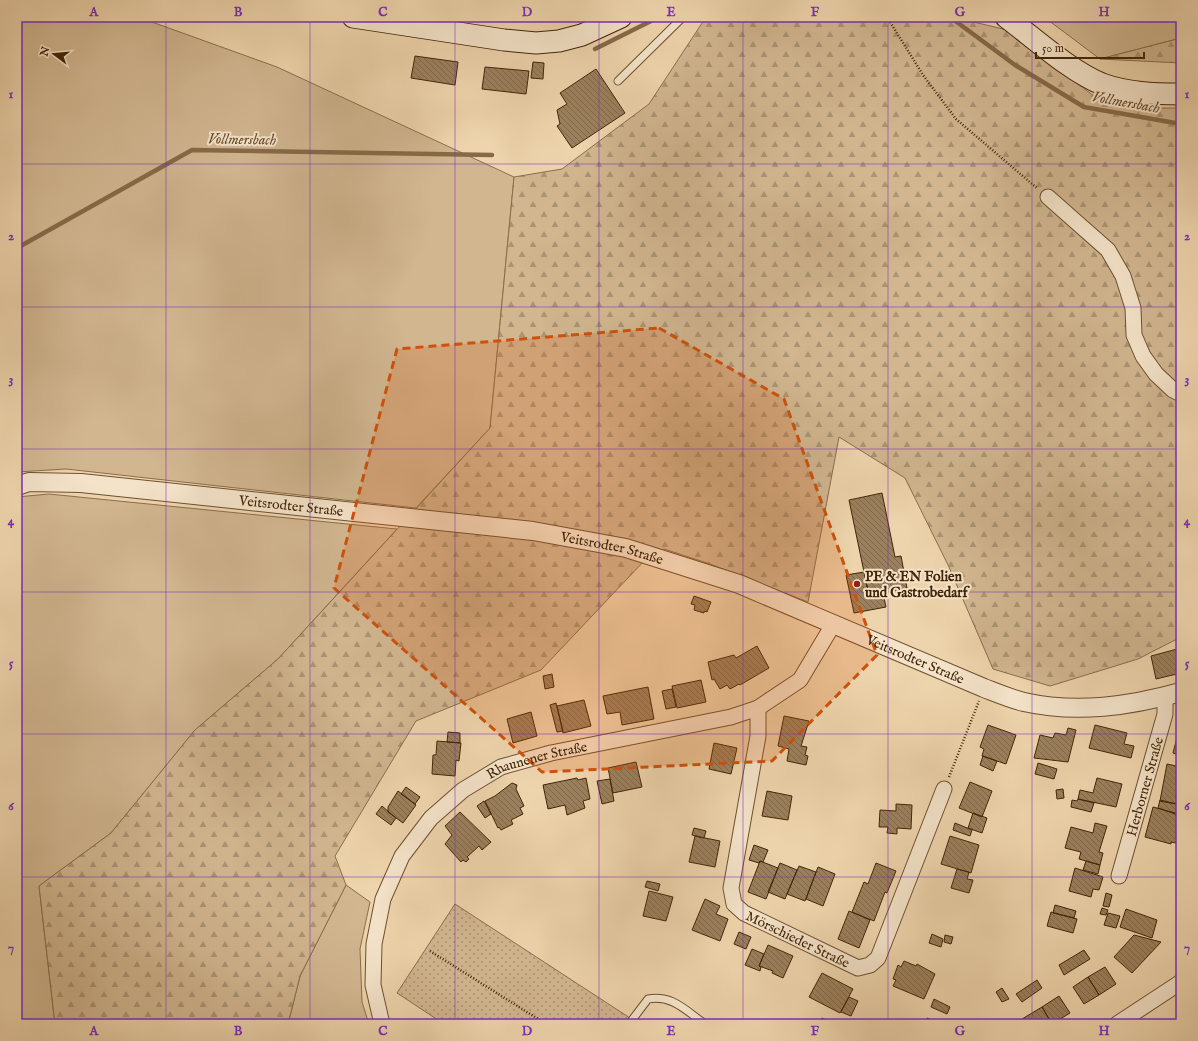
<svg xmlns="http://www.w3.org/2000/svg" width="1198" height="1041" viewBox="0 0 1198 1041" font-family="'IM FELL English',serif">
<defs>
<pattern id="forest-firs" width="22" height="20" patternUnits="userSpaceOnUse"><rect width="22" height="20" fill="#d1b690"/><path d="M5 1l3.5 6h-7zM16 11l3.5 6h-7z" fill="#ab9474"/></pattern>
<pattern id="garden-dots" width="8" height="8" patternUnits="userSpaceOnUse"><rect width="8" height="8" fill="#d1b690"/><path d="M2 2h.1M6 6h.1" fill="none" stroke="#ab9474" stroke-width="1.8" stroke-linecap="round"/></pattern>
<pattern id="building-back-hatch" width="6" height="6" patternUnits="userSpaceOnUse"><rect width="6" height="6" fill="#9b805d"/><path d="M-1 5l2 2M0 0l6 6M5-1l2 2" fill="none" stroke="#80694b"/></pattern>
</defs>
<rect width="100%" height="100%" fill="#eed4ac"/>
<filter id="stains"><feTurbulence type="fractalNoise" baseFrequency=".005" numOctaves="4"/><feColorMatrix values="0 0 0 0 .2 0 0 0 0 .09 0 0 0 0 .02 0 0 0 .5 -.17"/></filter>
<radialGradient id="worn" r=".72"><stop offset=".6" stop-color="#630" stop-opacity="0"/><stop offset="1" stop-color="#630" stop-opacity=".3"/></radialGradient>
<!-- green -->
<path fill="#d1b690" stroke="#8a6e4c" d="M17 17H138L277 67 514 177 490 428 416 508 66 469 17 472Z
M504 17H562L504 21Z
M1044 17H1181V38L1100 59Z
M49 494 397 529 278 659 195 730 111 833 39 886 55 1024H17V497Z
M346 885 370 902 360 949 362 1002 369 1024H288L300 976Z"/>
<!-- forest -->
<path fill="url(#forest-firs)" stroke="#8a6e4c" d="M706 17H953L1007 30 1094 96 1159 108H1181V637L1138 659 1050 686 993 669 949 567 905 478 839 437 808 602 710 564 664 549 644 561 541 670 416 721 335 856 346 885 300 976 288 1024H55L39 886 111 833 195 730 278 659 490 428 514 177 562 169 649 104Z
M1181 38V63L1100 59Z"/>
<!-- garden -->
<path fill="url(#garden-dots)" stroke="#8a6e4c" d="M455 904 630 1018 626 1024H444L397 993Z"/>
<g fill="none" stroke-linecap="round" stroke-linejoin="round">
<!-- stream -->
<path stroke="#866a48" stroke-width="4.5" d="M950 17 1015 65 1084 107 1181 124
M595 49 659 17
M17 248 192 150 492 155"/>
</g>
<!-- building -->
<path fill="url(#building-back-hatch)" stroke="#422507" d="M415 56 458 62 455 85 411 78Z
M533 62 544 63 543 79 531 78Z
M485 67 529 71 526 94 482 89Z
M596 69 625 113 572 148 557 126 560 124 557 110 567 104 560 93Z
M882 493 895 557 901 556 907 588 869 596 849 500Z
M864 572 869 596 883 593 886 607 854 613 846 575Z
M694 596 711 602 707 612 704 611V613L694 610 695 605 691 604Z
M757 646 769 668 740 685 739 684 730 689 727 685 720 689 714 679 712 680 708 662 734 655 736 658Z
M1181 648V673L1156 679 1151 656Z
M552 674 554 687 545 689 543 676Z
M701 680 706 702 677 708 672 686Z
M648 687 654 719 622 725 620 712 607 714 603 696Z
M672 689 676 707 666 709 662 691Z
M584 700 591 726 563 733 557 706Z
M556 703 563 731 557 732 550 705Z
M531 712 537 736 513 743 507 719Z
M784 716 809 721 801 746 807 747 805 755 808 756 806 765 787 761 789 749 778 746Z
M988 725 1016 735 1006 764 982 756 984 749 980 747Z
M1095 725 1127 733 1124 744 1134 746 1131 758 1089 748Z
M1068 728 1076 730 1068 762 1034 758 1040 735 1053 738 1055 733 1066 735Z
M1179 730 1181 731V756L1173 753Z
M448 732 460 733V743L447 742Z
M437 741 461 743 459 761 456 760 455 776 432 774 433 755H436Z
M714 743 737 748 731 774 709 769Z
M983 756 997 761 993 771 980 765Z
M636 762 642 787 613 793 608 768Z
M1038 763 1057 769 1054 779 1035 774Z
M1167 764 1181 767V805L1160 801Z
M577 778 578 780 586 778 590 799 583 801 585 808 567 815 565 805 548 809 543 785Z
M1097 778 1122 784 1116 807 1078 799 1080 790 1093 793Z
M610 779 614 801 602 804 597 781Z
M970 782 992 791 982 817 959 808Z
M512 783 517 785 516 789 524 806 520 808 523 814 511 820 513 824 501 830 499 827 498 828 485 801 495 796Z
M406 787 420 797 415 804 401 794Z
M1063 789 1064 798 1057 799 1056 790Z
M398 791 416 805 403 823 388 812V807Z
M767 791 792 796 788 820 762 816Z
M1078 799 1094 803 1091 812 1071 807 1072 800 1077 801Z
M1160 800 1181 805V816L1158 808Z
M484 801 491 814 485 818 477 806Z
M896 804 912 805 911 829 897 828V834L887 833 888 827H879L880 810 896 811Z
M382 806 396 818 391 825 376 814Z
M1153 807 1179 814 1176 825 1181 826 1176 843 1171 842V844L1145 837Z
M460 812 491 842 482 850 479 846 467 857 469 859 466 862 463 860 461 862 445 844 452 835 445 826Z
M973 813 987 818 982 833 968 828Z
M955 823 972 830 970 836 953 830Z
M1095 823 1107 826 1099 852 1103 853 1100 865 1079 859 1081 852 1065 848 1071 827 1093 833Z
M694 828 706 831 704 838 692 835Z
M695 836 720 841 715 867 689 862Z
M950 836 979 845 971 873 941 864Z
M754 845 768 850 763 862 760 861 759 863 749 860Z
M760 861 778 868 766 899 748 892Z
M1086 861 1100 865 1098 874 1083 870Z
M780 863 797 870 785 899 768 892Z
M876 863 896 871 887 893 885 892 874 921 852 912 864 882 868 884Z
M799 866 816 872 805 901 787 894Z
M818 867 835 874 823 906 806 899Z
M1075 868 1103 877 1099 890 1093 889 1091 897 1069 891Z
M957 869 969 872 967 879 973 880 969 893 951 888Z
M647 881 660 884 658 891 645 887Z
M649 891 673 897 666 921 643 916Z
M1106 893 1112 895 1109 907 1103 906Z
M705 899 720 906 716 914 728 919 720 941 692 930Z
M1055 905 1076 911 1074 918 1053 913Z
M1102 908 1108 910 1106 915 1100 914Z
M1126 909 1157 920 1152 938 1120 927Z
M849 911 870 920 859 948 838 939Z
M1051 912 1077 919 1073 933 1047 926Z
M1108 913 1120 916 1116 928 1104 925Z
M739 932 751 937 746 949 734 944Z
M932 934 943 939 941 947 929 943Z
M945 935 953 937 951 944 944 942Z
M1134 935 1161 942 1132 973 1114 957Z
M768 945 793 956 783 978 772 973 773 971 759 966Z
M752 949 764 954 759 966 761 967 760 971 745 965Z
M1084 950 1090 959 1064 975 1059 965Z
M904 961 916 966 917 964 935 974 924 999 893 986 896 980 893 979 898 965 901 967Z
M1105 967 1116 984 1099 995 1088 977Z
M822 973 853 989 840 1013 809 997Z
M1088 977 1099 995 1084 1004 1073 987Z
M1037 980 1042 988 1022 1002 1016 994Z
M1002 988 1009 999 1002 1002 996 992Z
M1059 996 1070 1013 1052 1024 1042 1007Z
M849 997 858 1001 851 1016 841 1012Z
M934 999 950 1007 947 1014 931 1007Z
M1042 1007 1052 1024H1025L1022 1019Z
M822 1018 834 1024H819Z
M927 1018 941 1024H924Z
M1174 1021 1181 1022V1024H1174Z"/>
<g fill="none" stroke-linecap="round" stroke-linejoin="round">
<!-- service casing -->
<g stroke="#6d5130" stroke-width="9">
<path id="service" d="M618 81 683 17
M629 1024 648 999C673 995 685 1010 705 1024"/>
</g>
<!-- minor casing -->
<g stroke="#6d5130" stroke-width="17">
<g id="minor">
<path d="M1048 197 1108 250 1123 276 1133 308 1134 335 1143 356 1156 374 1173 390 1181 394"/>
<path id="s1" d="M758 708V736L731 888 734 904 744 913 858 968 870 965 878 958 944 789"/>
<path id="s2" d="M1119 876 1165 714V696"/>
<path id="s3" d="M382 1024 373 985 374 944 383 899 402 856 431 818 463 790 501 767 551 753 731 717 758 708 800 680 834 623"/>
<path d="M1117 1024 1181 982"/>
</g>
</g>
<!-- tertiary casing -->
<g stroke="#6d5130" stroke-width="20">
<g id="tertiary">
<path id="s4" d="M17 486 29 482 81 483 533 531 626 548 739 584 984 688C997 693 1011 699 1024 702 1077 714 1130 706 1181 692"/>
</g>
</g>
<!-- secondary casing -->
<g stroke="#422507" stroke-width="23">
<path id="secondary" d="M353 17 504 40 536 43 559 41 582 35 621 17
M1006 17C1034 38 1070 71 1102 84 1127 93 1154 94 1181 94"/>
</g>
<!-- path -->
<path stroke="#422507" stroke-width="2.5" stroke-dasharray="1 2" stroke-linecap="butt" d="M887 17 923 75 956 119 1038 189
M949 777 979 701
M430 951 546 1024"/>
<!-- service -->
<use href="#service" stroke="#f4e3c9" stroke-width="7"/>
<!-- minor -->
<use href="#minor" stroke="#f4e3c9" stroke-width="15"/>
<!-- tertiary -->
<use href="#tertiary" stroke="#f4e3c9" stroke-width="18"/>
<!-- secondary -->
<use href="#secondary" stroke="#f4e3c9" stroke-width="21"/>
</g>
<!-- marked area -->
<path fill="#cf510b" fill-opacity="0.2" stroke="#cf510b" stroke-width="3" stroke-dasharray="8 5" stroke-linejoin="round" d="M659 328 784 399 877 655 772 761 542 772 334 588 397 349Z"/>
<!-- grid -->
<path fill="none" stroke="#7b2cbf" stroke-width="1" stroke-opacity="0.55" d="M166 17V1024M310 17V1024M455 17V1024M599 17V1024M743 17V1024M888 17V1024M1032 17V1024M17 164H1181M17 307H1181M17 449H1181M17 592H1181M17 734H1181M17 877H1181"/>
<!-- markers -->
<circle fill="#8f2418" stroke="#f4e3c9" stroke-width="1.5" cx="857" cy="584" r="4"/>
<g text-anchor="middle" stroke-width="4" stroke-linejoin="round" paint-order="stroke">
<!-- street labels -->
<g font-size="14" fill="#422507" stroke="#f4e3c9">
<text dy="5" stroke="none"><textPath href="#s4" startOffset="276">Veitsrodter Straße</textPath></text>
<text dy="5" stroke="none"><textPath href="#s4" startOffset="600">Veitsrodter Straße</textPath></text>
<text dy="5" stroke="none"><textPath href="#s4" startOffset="924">Veitsrodter Straße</textPath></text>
<text dy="5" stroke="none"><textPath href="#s3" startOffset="345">Rhaunener Straße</textPath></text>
<text dy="5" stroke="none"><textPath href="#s2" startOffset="93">Herborner Straße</textPath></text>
<text dy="5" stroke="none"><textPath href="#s1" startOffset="272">Mörschieder Straße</textPath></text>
</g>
<!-- poi labels -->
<g font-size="14" font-weight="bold" fill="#422507" stroke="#f4e3c9" text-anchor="start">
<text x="865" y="581">PE &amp; EN Folien<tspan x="865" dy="16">und Gastrobedarf</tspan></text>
</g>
<!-- water labels -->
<g font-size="15" font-style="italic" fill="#644828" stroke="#f4e3c9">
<text transform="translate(1126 102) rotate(10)" y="5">Vollmersbach</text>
<text transform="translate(242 139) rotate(1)" y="5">Vollmersbach</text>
</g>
</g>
<!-- margin -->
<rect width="1198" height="1041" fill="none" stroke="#eed4ac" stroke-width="44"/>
<!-- north arrow -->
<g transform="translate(54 54) rotate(286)" stroke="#f4e3c9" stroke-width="3" paint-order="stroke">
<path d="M0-3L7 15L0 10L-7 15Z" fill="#422507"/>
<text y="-6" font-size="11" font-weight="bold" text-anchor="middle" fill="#422507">N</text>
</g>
<!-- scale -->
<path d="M1036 52v6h108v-6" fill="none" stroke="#422507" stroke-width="2"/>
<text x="1042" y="52" font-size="12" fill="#422507" stroke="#f4e3c9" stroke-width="3" paint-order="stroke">50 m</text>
<rect x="22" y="22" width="1154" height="997" fill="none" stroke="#7b2cbf" stroke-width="1.5"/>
<g font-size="13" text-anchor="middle" font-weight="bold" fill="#7b2cbf">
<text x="94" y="16">A</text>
<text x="238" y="16">B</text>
<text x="383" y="16">C</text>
<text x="527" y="16">D</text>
<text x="671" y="16">E</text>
<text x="815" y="16">F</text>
<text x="960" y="16">G</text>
<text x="1104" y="16">H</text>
<text x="11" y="98">1</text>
<text x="1187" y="98">1</text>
<text x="11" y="240">2</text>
<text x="1187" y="240">2</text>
<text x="11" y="383">3</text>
<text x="1187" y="383">3</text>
<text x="11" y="525">4</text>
<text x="1187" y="525">4</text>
<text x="11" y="667">5</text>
<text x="1187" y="667">5</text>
<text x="11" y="810">6</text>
<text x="1187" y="810">6</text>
<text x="11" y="952">7</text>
<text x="1187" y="952">7</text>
<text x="94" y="1035">A</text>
<text x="238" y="1035">B</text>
<text x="383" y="1035">C</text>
<text x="527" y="1035">D</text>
<text x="671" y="1035">E</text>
<text x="815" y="1035">F</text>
<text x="960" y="1035">G</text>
<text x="1104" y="1035">H</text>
</g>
<rect width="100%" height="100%" filter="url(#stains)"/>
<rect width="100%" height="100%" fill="url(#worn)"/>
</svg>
